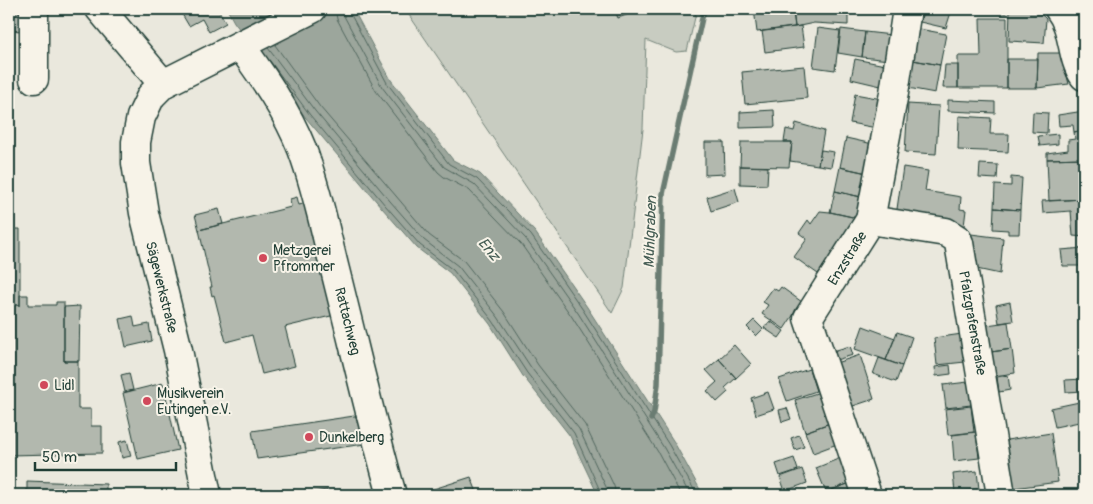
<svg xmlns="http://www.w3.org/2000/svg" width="1093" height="504" viewBox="0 0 1093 504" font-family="Pangolin,sans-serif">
<rect width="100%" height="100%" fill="#eae8dd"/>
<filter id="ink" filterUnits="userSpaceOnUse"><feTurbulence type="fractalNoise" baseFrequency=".02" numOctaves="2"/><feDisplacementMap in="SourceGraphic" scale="10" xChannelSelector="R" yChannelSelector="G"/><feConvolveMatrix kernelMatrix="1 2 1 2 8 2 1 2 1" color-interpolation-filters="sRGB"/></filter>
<g filter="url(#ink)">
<!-- green -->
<path fill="#c8ccc1" stroke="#74847a" d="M405 9H697L687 51 676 52 646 40 643 129 624 288 612 313Z"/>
<!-- water -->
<path fill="#9ca69c" stroke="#6a7c72" d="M227 9H353L391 80 453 160 480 174 535 232 587 307 674 442 703 495H598L570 436 523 376 490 324 450 273 417 248 382 208 306 118 234 22Z"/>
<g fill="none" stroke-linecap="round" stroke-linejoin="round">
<!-- shore -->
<path stroke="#51675e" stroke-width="1" d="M335 9 337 19 376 91 438 172 444 177 469 190 521 244 572 317 658 452 681 495
M343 9 344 16 382 87 444 167 474 184 526 239 578 313 664 448 690 495
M349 9 350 13 387 83 449 164 477 179 531 235 583 310 669 445 697 495
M275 45 320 107 396 196 429 235 464 261 504 312 538 365 585 425 614 486 616 495
M268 48 315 111 390 201 424 240 458 266 498 317 532 369 579 429 607 489 608 495
M270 61 310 115 385 205 420 245 453 270 493 321 527 373 574 433 602 495"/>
<!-- stream -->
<path stroke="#6a7c72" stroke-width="5.5" d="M651 419 654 412 658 384 663 194 704 9"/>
</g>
<!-- building -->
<path fill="#b2b8ae" stroke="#1f3d34" d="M12 9H22L21 31 9 30V16H12Z
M179 9H218L226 23 209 32 202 19 189 26Z
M614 9H643L618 18Z
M754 9H793L795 27 757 32Z
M813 9H848V25L814 23 795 27 793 12 812 13Z
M924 9H952L946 28 920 22Z
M952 9H1006L1007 13 951 11Z
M1010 9H1036L1046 19 1044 43 1009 41Z
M980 18H1007V88H958V56H981Z
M801 26 804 47 765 52 762 31Z
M818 28 840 31 835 70 813 67Z
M841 29 865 32 862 57 838 53Z
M919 29 946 34 940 65 913 60Z
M865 32 892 35 889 60 862 57Z
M1038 53H1061L1069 84 1037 88Z
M855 59 890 66 885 87 851 79Z
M1007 59H1038L1037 88H1007Z
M913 60 940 65 935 93 908 88Z
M945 65H958V88H943Z
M804 66 807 98 745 104 742 72Z
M855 94 882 99 877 128 850 123Z
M948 100 995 102V113L948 111Z
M908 104 939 106 936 154 905 152Z
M774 110 775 127 740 128V112Z
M1084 111V130L1074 132 1073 125 1059 126 1058 115Z
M1033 112 1048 113 1047 133 1032 132Z
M959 116 991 118 990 134H1009L1008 152 958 150Z
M796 123 824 131 818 165 790 161 792 142H784L786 129 794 131Z
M1084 130V158L1047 159V153L1068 150V140L1075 139 1074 132Z
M1058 134V144L1040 146 1038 136Z
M846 138 873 144 867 173 840 167Z
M705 142H724L725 174 705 175Z
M741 142H792L789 167 740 166Z
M821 150 834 152 831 167 818 165Z
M1084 158V199L1049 201 1047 159Z
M980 164 998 165 997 179 979 178Z
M740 166 768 167 767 185 740 184Z
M840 167 867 173 861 197 835 191Z
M903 167 928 171 925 191 961 197 960 209 966 210 964 226 896 216Z
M1011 177 1022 178 1020 210 994 208 995 185 1011 186Z
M735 188 739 202 711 211 707 197Z
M835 191 861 197 857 218 830 212Z
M297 197 299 205 307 203 335 315 285 327 295 366 262 374 252 335 226 342 214 295 212 296 210 287H212L199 230 291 207 290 199Z
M1084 199V241V237L1073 236 1071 211 1043 213 1042 201Z
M994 208 1020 210 1019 234H1008V230L993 229Z
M219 209 223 224 199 230 195 215Z
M820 211 830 212 857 218 818 274 794 257 807 239 799 233 808 220 811 224Z
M9 229H20V305H9Z
M971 234 1003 238 1000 274 972 268 968 238Z
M1084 241V266H1063L1061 250 1084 248Z
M781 287 802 302 784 329 762 314 768 305 763 302 773 288 778 291Z
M20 295H28V305H56V302H64V361H78V409H91V426H102V453L9 455V305H20Z
M1010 302 1013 321 999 323 996 305Z
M80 306 79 361H64V307Z
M133 316 135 327 149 324 152 341 126 347 120 319Z
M754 320 763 329 756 336 747 327Z
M770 321 784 331 779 338 764 328Z
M1008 322 1012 349 991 352 987 325Z
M863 326 895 338 886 360 855 349Z
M897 332 912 337 902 366 886 360Z
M962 334 965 362 937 365 934 338Z
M734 345 751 364 736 378 719 359Z
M850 346 853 355 836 360 833 351Z
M1012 349 1015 373 994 376 991 352Z
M860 355 874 399 850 407 836 363Z
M879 358 902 366 896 382 873 374Z
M719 359 736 378 725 388 728 392 717 402 707 391 717 382 706 370Z
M950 365 951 374 936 376 935 367Z
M809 369 816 391 787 401 779 379Z
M129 373 133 390 125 392 121 375Z
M1008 375 1010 390 999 392 997 377Z
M1084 379V391L1066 392 1065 380Z
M968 382 971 405 946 408 943 385Z
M163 383 178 450 138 459 123 393Z
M768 392 774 409 756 415 751 398Z
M820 392 830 423 805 432 795 400Z
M1084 401V421L1055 427 1051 408Z
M971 406 974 432 948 435 945 409Z
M787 408 791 419 782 422 779 410Z
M361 415 365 444 257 459 252 431Z
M830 423 837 444 813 453 805 432Z
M976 432 979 458 954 461 952 435Z
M1051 433 1058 482 1014 488 1007 440Z
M799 435 804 447 795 450 791 438Z
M127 440 131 456 122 458 119 442Z
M843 457 853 482 826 492 816 468Z
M794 458 798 470 780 476 776 464Z
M802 469 807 483 785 491 780 477Z
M977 471 979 489 955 492 953 474Z
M471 477 478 495H415Z
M27 481 106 484V490L110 491 114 495H27Z
M853 482 858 495H827L826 492Z
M327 490 328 495H291Z"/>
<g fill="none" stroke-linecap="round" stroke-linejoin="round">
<!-- minor casing -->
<g stroke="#1f3d34" stroke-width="31">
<path id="minor" d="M100 9 163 84
M1059 9C1075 29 1070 56 1084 76
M240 45C264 78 287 111 302 149 317 189 325 230 335 270 354 345 371 421 392 495
M34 79V9
M870 220 946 232 957 239 959 243 1001 495
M207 495 178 350 144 213 136 163V142L141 117 151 96 163 84 312 9
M867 495 808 318 870 220 894 93 907 9"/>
</g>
<!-- minor -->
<use href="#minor" stroke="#f7f3e8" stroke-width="28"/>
</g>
</g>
<!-- markers -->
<g fill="#d1495b" stroke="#f7f3e8" stroke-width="2">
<circle cx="263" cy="258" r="5"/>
<circle cx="44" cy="385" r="5"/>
<circle cx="147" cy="401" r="5"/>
<circle cx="309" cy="437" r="5"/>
</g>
<g text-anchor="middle" stroke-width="4" stroke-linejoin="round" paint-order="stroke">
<!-- poi labels -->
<g font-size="14" fill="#1f3d34" stroke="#f7f3e8" text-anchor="start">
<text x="273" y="255">Metzgerei<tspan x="273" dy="16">Pfrommer</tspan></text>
<text x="54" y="390">Lidl</text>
<text x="157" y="398">Musikverein<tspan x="157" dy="16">Eutingen e.V.</tspan></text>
<text x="319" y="442">Dunkelberg</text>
</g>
<!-- street labels -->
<g font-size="14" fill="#1f3d34" stroke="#f7f3e8">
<text transform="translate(847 258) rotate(-58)" y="5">Enzstraße</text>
<text transform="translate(162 287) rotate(76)" y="5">Sägewerkstraße</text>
<text transform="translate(348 321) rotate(76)" y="5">Rattachweg</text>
<text transform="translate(973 323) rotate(80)" y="5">Pfalzgrafenstraße</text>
</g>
<!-- water labels -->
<g font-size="15" font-style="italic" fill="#445c53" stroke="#f7f3e8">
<text transform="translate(650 232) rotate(-88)" y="5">Mühlgraben</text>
<text transform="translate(489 249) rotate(50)" y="5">Enz</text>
</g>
</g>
<!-- margin -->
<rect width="1093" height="504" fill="none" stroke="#f7f3e8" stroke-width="30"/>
<rect x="15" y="15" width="1063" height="474" fill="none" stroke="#1f3d34" stroke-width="2" filter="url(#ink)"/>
<!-- scale -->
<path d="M35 462v8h141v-8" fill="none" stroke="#1f3d34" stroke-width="2.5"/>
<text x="42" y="462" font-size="15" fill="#1f3d34" stroke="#f7f3e8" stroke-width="4" paint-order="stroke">50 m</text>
</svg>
